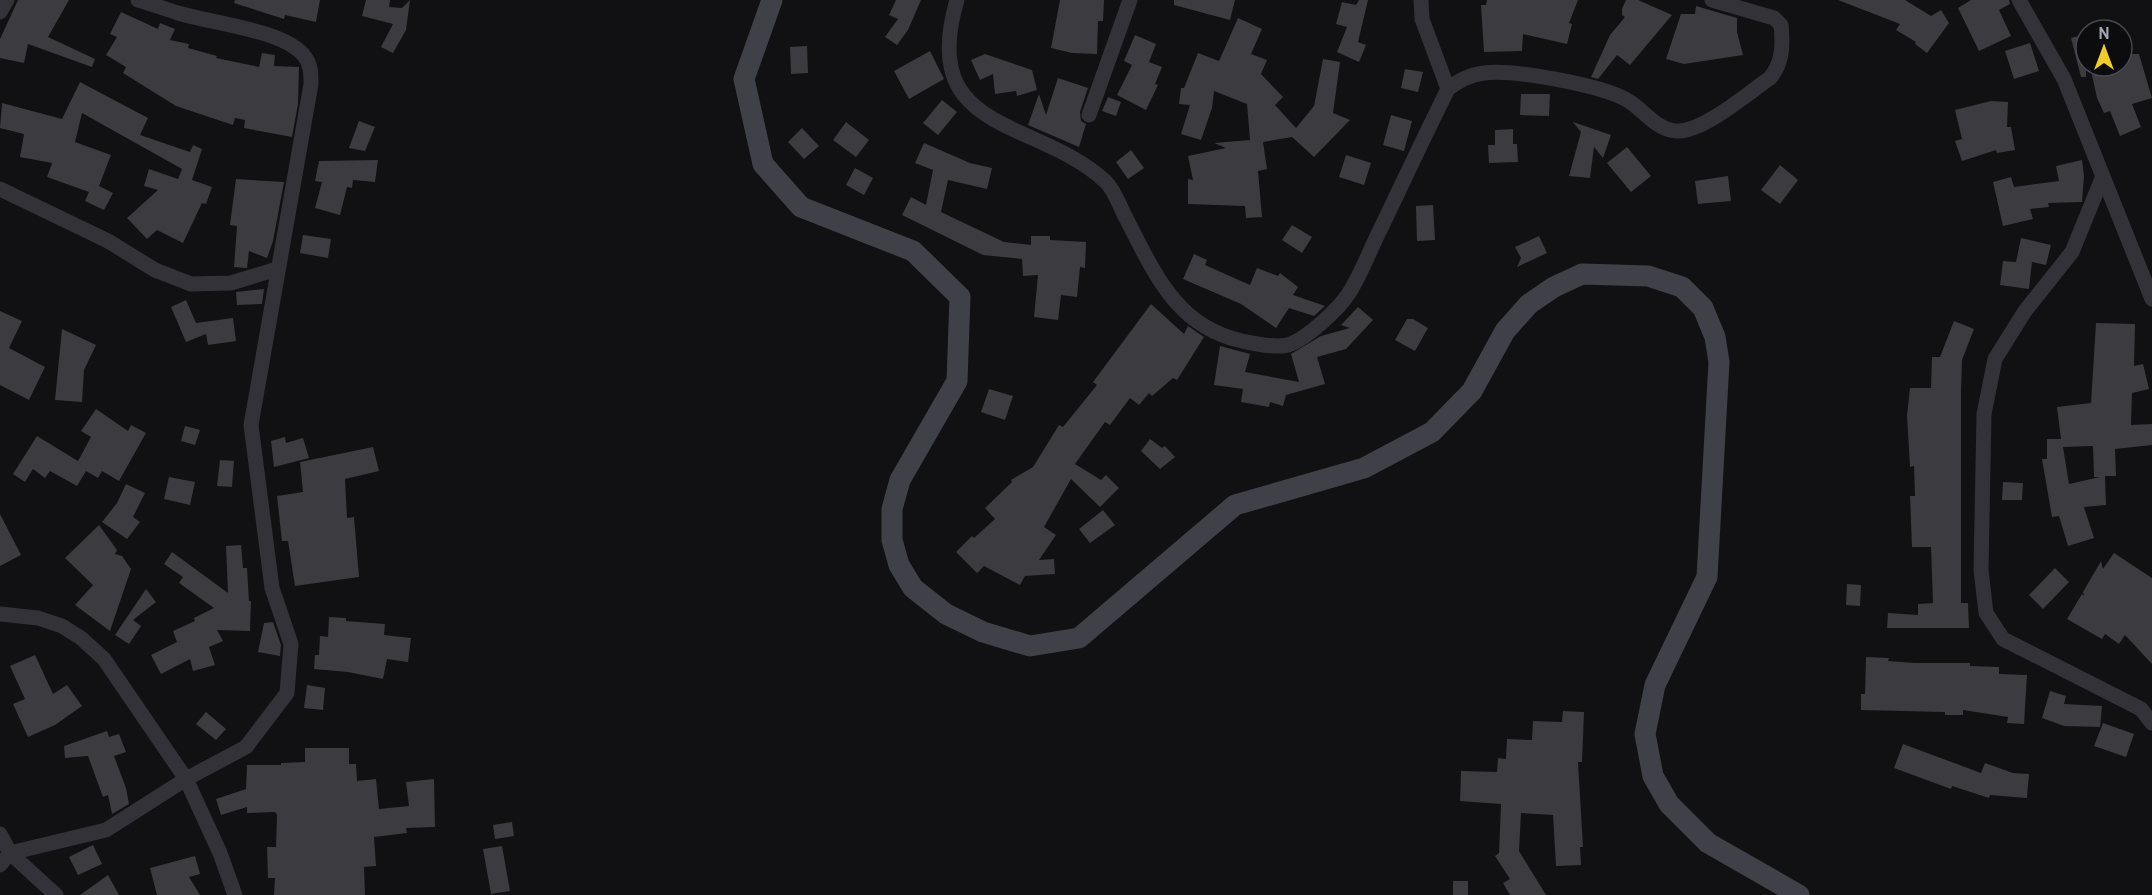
<svg xmlns="http://www.w3.org/2000/svg" width="2152" height="895" viewBox="0 0 2152 895" font-family="Overpass,sans-serif">
<rect width="100%" height="100%" fill="#111113"/>
<!-- building -->
<path fill="#3b3b40" fill-rule="evenodd" d="M18 0H69L48 37 95 59 92 67 28 44 24 63 0 58V39Z
M235 0H320L316 22 285 15 284 19 234 3Z
M366 0H390L389 7 402 8 410 0 406 30 393 53 381 47 393 24 362 16Z
M896 0H921L908 30 897 45 885 37 898 19 889 15Z
M1060 0H1104L1103 21H1098L1097 54 1072 53 1051 48Z
M1174 0H1235L1230 20 1174 5Z
M1359 0H1368L1358 42 1366 45 1359 62 1337 52 1347 27 1336 24 1342 2 1356 5Z
M1487 0H1578L1569 23 1572 24 1567 44 1523 34 1522 51 1484 52 1481 5H1486Z
M1626 0H1638L1672 15 1630 65 1617 55 1598 79 1591 77 1610 35 1625 17 1622 15V9Z
M1838 0H1905L1931 16 1941 10 1949 23 1927 53 1915 44 1916 42 1896 30 1900 24Z
M1971 0H2009L2010 4 1999 10 2011 36 1979 51 1958 8Z
M1696 6 1737 18V32L1743 55 1684 64 1666 59 1681 14H1695Z
M121 12 158 29 160 23 175 29 170 40 189 44 188 48 217 56 216 58 259 67 262 53 275 55 274 66 299 67 298 104 292 137 244 128 245 120 235 118 233 125 176 106 123 73 126 67 106 55 117 37 110 34Z
M1238 18 1262 29 1251 54 1267 60 1261 74 1283 97 1275 105 1296 128 1314 106 1323 59 1340 62 1333 113 1350 120 1314 157 1292 137 1263 142 1267 169 1258 171 1262 217 1246 218 1245 206 1188 204V179L1193 180 1188 156 1226 148 1214 143 1250 140 1247 104 1214 91 1212 108 1201 140 1181 134 1190 105 1179 104 1181 88H1184L1198 53 1219 61Z
M2086 34V77H2081L2071 38Z
M1135 35 1156 44 1149 62 1162 67 1155 84 1158 85 1146 110 1117 95 1132 65 1124 61Z
M2030 43 2039 71 2014 79 2005 51Z
M807 46 808 73 791 74 790 47Z
M930 51 944 79 909 99 894 71Z
M985 54 1032 70 1037 90 1017 96 1016 91 995 94 993 74 980 80 971 60Z
M2133 54H2139L2152 98 2132 104 2141 127 2120 136 2110 111 2104 113 2097 98 2090 66H2122V58Z
M1405 69 1423 72 1418 92 1401 88Z
M1058 78 1088 88 1080 112 1081 121 1086 124 1079 147 1028 125 1039 94 1046 115Z
M80 82 148 118 140 135 190 152 193 145 202 149 192 180 212 187 206 204 202 203 183 243 157 230 147 239 127 218 158 190 144 186 149 169 178 179 182 169 82 113 75 142 111 155 99 186 113 193 104 210 85 201 89 192 47 177 52 163 20 157 24 134 0 128 2 103 62 119Z
M1521 94H1550L1549 116 1520 115Z
M1108 97 1121 102 1116 116 1102 111Z
M942 100 957 112 938 135 923 123Z
M1991 101 2008 102 2007 127H2011L2015 150 1997 153 1996 150 1962 161 1955 141 1962 139 1955 110Z
M1391 115 1412 121 1404 151 1383 145Z
M359 121 375 127 365 151 349 148Z
M846 122 869 140 856 157 833 140Z
M1573 122 1611 135 1603 158 1594 147 1590 178 1569 176 1581 132Z
M802 128 819 146 804 159 788 142Z
M1513 129V144H1517L1518 162 1489 163 1488 145H1495V130Z
M924 143 970 163 992 168 987 189 948 180 941 212 1004 242 1031 245V236H1050V240L1086 242 1085 268 1080 267 1077 297 1061 295 1058 320 1034 317 1038 275 1023 276 1022 259 983 255 902 215 911 197 926 205 933 170 915 163Z
M1627 147 1651 176 1631 192 1607 163Z
M1131 150 1144 168 1128 179 1116 162Z
M1346 155 1371 163 1364 185 1339 177Z
M378 160 375 182 353 180 352 188 347 187 340 215 315 208 322 182 315 181 319 161Z
M2082 160 2084 176 2082 202 2048 203 2049 207 2030 209 2033 219 2003 226 1993 182 2011 177 2014 187 2059 181 2056 166Z
M1780 165 1798 180 1780 204 1761 190Z
M855 168 873 178 864 195 846 185Z
M1728 176 1731 201 1698 204 1695 181Z
M236 179 284 182 273 241 267 258 249 251 247 268 234 267 237 226 230 225Z
M1433 205 1435 240 1417 241 1416 206Z
M1292 225 1312 237 1302 253 1282 240Z
M303 235 331 239 328 258 300 253Z
M1539 236 1547 253 1517 267 1521 258 1515 247Z
M2021 238 2051 245 2046 265 2032 262 2029 289 2000 285 2003 261 2016 262Z
M1194 254 1207 260 1205 265 1250 285 1257 268 1278 276 1280 273 1298 287 1293 295 1325 306 1314 316 1289 308 1276 328 1241 304 1183 279Z
M264 289 262 304 237 305 236 292Z
M186 300 196 323 233 318 236 341 208 345 206 334 186 342 171 307Z
M1151 304 1184 334 1188 326 1204 337 1177 380 1173 378 1152 396 1149 393 1139 405 1130 398 1110 425 1105 422 1075 464 1101 480 1106 475 1119 488 1100 507 1071 479 1044 527 1056 535 1039 560 1054 559 1055 574 1025 576 1020 585 984 566 977 573 956 552 972 536 974 538 995 519 985 508 1012 482 1011 480 1033 467 1059 425 1063 427 1097 385 1093 382Z
M1358 307 1373 320 1346 349 1317 357 1325 384 1286 395 1283 406 1270 402 1269 407 1241 402 1243 389 1214 385 1220 346 1250 354 1245 372 1299 382 1291 354 1321 336 1350 328 1341 325Z
M0 311 22 321 9 348 45 367 29 400 0 385Z
M1407 319H1413L1428 328 1415 351 1395 340Z
M1954 321 1974 329 1962 360 1961 390V603H1968L1969 628H1887L1888 613 1918 615V604L1933 603 1931 547H1912L1910 496H1915L1914 466 1910 467 1907 415 1910 388H1931L1932 357H1940Z
M2096 323 2135 324 2134 366 2143 364 2149 389 2132 393 2131 425 2152 424V445L2115 449 2116 476H2105L2106 505 2084 507 2094 538 2068 546 2059 516 2052 517 2042 459H2047V439H2061L2057 407 2091 403ZM2093 446 2094 477H2100L2069 484 2063 447Z
M62 329 96 345 84 370 82 402 55 400Z
M989 389 1013 396 1005 420 981 412Z
M96 409 128 431 131 425 146 433 119 481 102 471 98 478 86 471 77 486 50 471 45 478 33 469 25 482 13 474 37 436 78 461 91 437 81 431Z
M185 426 200 430 195 445 181 441Z
M285 437 286 443 303 438 309 458 274 467 271 441Z
M1150 439 1162 448 1165 446 1175 457 1160 469 1141 451Z
M373 447 379 471 345 479 347 518 354 517 359 577 295 586 288 541H282L277 496 303 492 300 462Z
M220 460 234 461 232 487 217 486Z
M169 477 195 482 190 505 164 499Z
M2003 482 2023 483 2022 500H2002Z
M126 484 145 493 133 517 140 522 127 539 102 522 117 503Z
M1103 510 1115 525 1090 543 1079 529Z
M0 514 21 555 0 566Z
M99 525 117 550 115 554 122 556 131 569 110 631 75 605 93 585 65 558Z
M241 545 243 568H247L249 601H251L250 631 217 630 223 641 209 647 215 665 193 671 190 659 161 674 151 655 177 642 173 631 195 621 194 618 214 608 179 583 183 577 164 564 172 552 228 593 226 546Z
M2114 553 2152 578V664L2125 635 2119 644 2105 634 2102 639 2067 619 2082 594 2084 596 2083 592 2101 561 2103 569Z
M2055 568 2069 582 2043 609 2029 595Z
M1847 584 1861 585 1860 606 1846 605Z
M146 589 156 602 133 620 141 626 129 644 115 635Z
M329 617 346 618V621L385 624 384 635 411 638 408 662 387 659 383 679 348 672 314 669 315 655H319L320 636 328 637Z
M273 622 281 645 280 656 258 652 264 623Z
M35 655 53 694 67 685 82 706 55 725 28 737 13 704 25 699 10 666Z
M1866 657 1889 658 1888 661 1915 663H1970V666L1999 667V674L2027 675 2024 724 2007 723 2008 717 1963 710V715H1945V712L1861 710V694H1865Z
M307 685 325 688 323 710 304 708Z
M2050 691 2066 696 2064 704 2102 706 2100 727 2064 726 2042 718Z
M1563 711 1584 712 1582 762H1578L1583 847H1580L1581 865 1556 866 1553 815 1521 813 1519 851 1546 895H1510L1503 883 1510 879 1495 856 1499 853 1501 804 1460 801 1461 771 1497 772 1498 758 1506 759 1507 739 1532 740 1533 721 1562 722Z
M206 712 226 729 216 740 196 724Z
M2103 723 2134 734 2126 757 2094 746Z
M107 731 109 737 119 734 126 752 114 756 126 788 129 804 112 814 108 795 103 797 88 756 65 758 64 746Z
M1903 744 1981 773 1985 763 2013 773 2029 774 2027 798 1990 795 1989 798 1952 786 1951 789 1894 768Z
M305 748H349V764H356L357 781 376 779 379 809 409 806 406 782 434 779 435 827 406 828 407 833 374 837 376 866 364 867 365 895H274L275 878H268L267 847H276L277 815 275 812 247 813V807L221 815 216 799 246 789 247 765H281V763L305 762Z
M512 822 514 836 495 839 493 825Z
M93 845 102 864 78 875 69 857Z
M502 846 510 891 491 894 483 849Z
M195 856 200 874 189 877 200 895H157L150 868Z
M108 875 119 895H80Z
M1453 881H1468V895H1453Z"/>
<g fill="none" stroke-linecap="round" stroke-linejoin="round">
<!-- street -->
<path stroke="#323238" stroke-width="15" d="M957 0C917 136 1037 117 1106 182 1115 191 1120 207 1126 218 1154 272 1176 327 1242 341 1256 344 1278 349 1291 344 1308 337 1339 309 1349 293 1362 273 1370 249 1381 228 1403 182 1425 135 1448 89 1460 80 1469 75 1484 73 1513 69 1601 85 1627 100 1643 109 1656 130 1676 131 1702 133 1748 93 1770 78 1783 63 1783 44 1781 25L1774 18 1712 0
M1421 0 1422 19 1448 89
M2019 0 2064 79 2152 299
M0 12 7 0
M1089 115 1130 0
M2103 176 2072 252 2025 311 1995 359 1984 414 1981 570 1986 613 2003 639 2141 709 2152 723
M0 189 108 241 155 270 191 284 231 283 277 269
M0 614 38 618 62 626 81 638 104 659 186 779 220 853 235 895
M0 834 10 853 0 865
M56 895 10 853 106 830 186 779 246 747 287 693 291 644 272 588 251 425 311 84C311 74 311 65 305 57 286 30 210 23 178 13 165 9 152 4 138 0"/>
<!-- secondary -->
<path stroke="#404148" stroke-width="21" d="M772 0 744 79 763 164 801 207 913 251 960 297 957 381 900 480 892 509V540L899 565 913 588 946 614 983 632 1030 646 1079 638 1235 505 1364 468 1432 432 1472 391 1505 331 1529 304 1554 287 1582 274 1648 276 1682 287 1703 308 1715 337 1719 362 1707 577 1655 685 1645 734 1653 776 1669 804 1708 843 1799 895"/>
</g>
<!-- north arrow -->
<g transform="translate(2104 48)"><circle r="28" fill="#0c0c0e" stroke="#484950" stroke-width="1.5"/>
<path d="M0-4.5L10 22L0 15L-10 22Z" fill="#f4cc28"/>
<text y="-9" font-size="16" font-weight="bold" text-anchor="middle" fill="#a2a5b4">N</text>
</g>
</svg>
